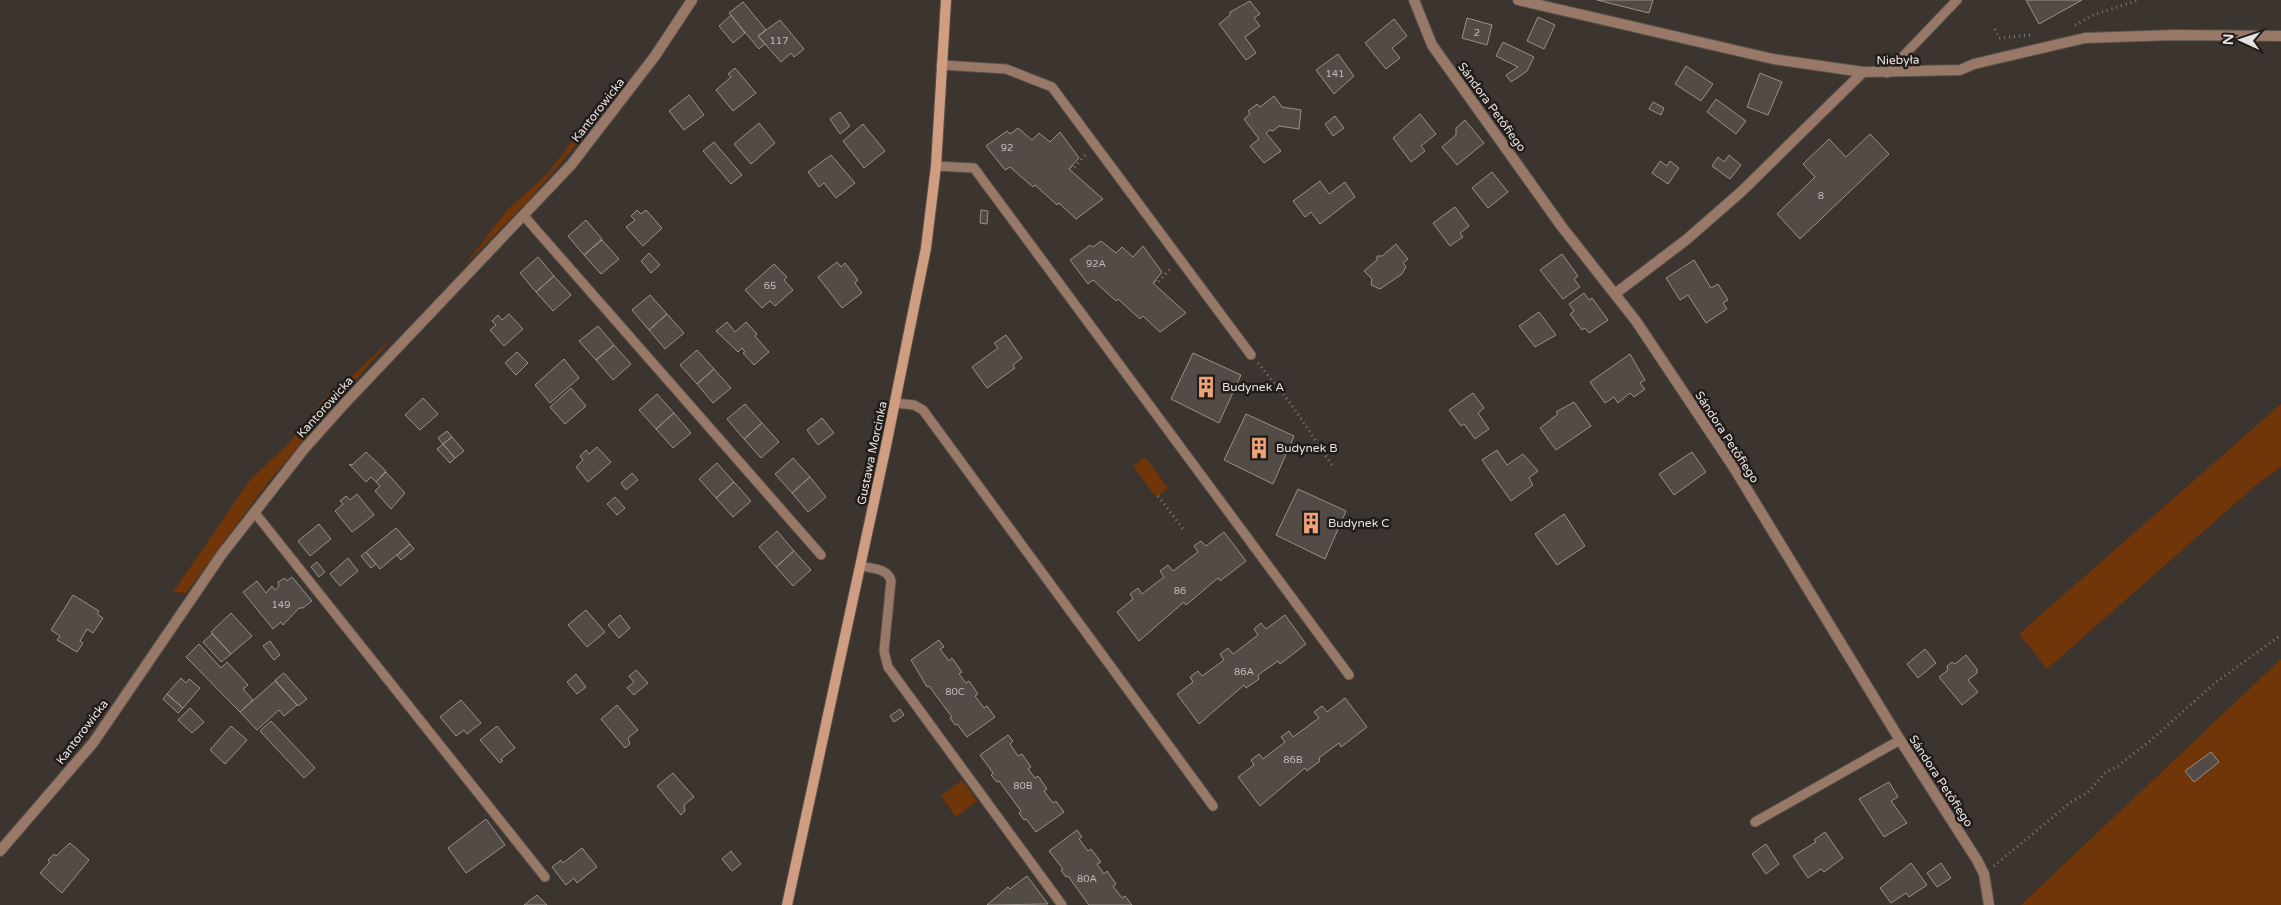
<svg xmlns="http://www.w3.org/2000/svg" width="2281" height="905" viewBox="0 0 2281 905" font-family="'Varela Round',sans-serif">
<rect width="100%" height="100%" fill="#3c342f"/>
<!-- green -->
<path fill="#703508" d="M590 118 595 123 528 201 464 266 507 210 546 175Z
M394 336 269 481 186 593 173 592 250 480 289 443 323 400 345 383Z
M2281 404V467L2255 486 2047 669 2019 634Z
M1145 457 1168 488 1156 497 1133 466Z
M2281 659V905H2021Z
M962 780 977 801 956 817 941 796Z"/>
<!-- building -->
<path fill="#534b46" stroke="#9a908a" d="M1597 0H1653L1649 13Z
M2026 0H2082L2039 24Z
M1250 1 1260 14 1254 18 1260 26 1245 37 1256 53 1246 60 1219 24 1230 15V12Z
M743 2 766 30 758 36 765 44 759 49 729 13Z
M731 15 745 33 733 43 719 26Z
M1538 17 1555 25 1544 49 1527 41Z
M1467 18 1492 25 1487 45 1462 38Z
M1394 19 1407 36 1392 48 1400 58 1386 69 1365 43Z
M780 20 804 49 794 57 791 53 781 62 758 36Z
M1503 42 1534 57 1527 71 1511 82 1506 75 1518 67 1496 56Z
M1338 54 1354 76 1334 94 1316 70Z
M1686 66 1713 84 1701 101 1675 84Z
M735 68 756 93 733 111 716 90 731 77 728 74Z
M1760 73 1782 82 1768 115 1747 107Z
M689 95 704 115 684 130 669 111Z
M1274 96 1282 107 1301 110 1299 129 1279 126 1273 131 1270 130 1266 133 1281 151 1264 163 1250 146 1259 139 1244 119 1250 114 1248 111 1257 104 1260 107Z
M1716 99 1746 121 1736 134 1707 112Z
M1653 102 1664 108 1661 115 1649 109Z
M840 112 850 126 840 134 830 119Z
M1420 114 1436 134 1421 146 1425 151 1411 162 1393 138Z
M1335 116 1344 128 1333 136 1325 124Z
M1465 120 1484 143 1457 165 1442 147 1456 135V128Z
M759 123 775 143 751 164 734 144Z
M863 124 885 151 864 168 843 141Z
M1018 128 1032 140 1039 133 1050 142 1060 132 1079 158 1069 169 1103 199 1076 219 1059 203 1057 205 1035 185 1033 187 1010 167 1005 170 986 146 1007 131 1010 134Z
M1870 134 1889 154 1800 239 1777 214 1815 177 1803 164 1829 139 1846 157Z
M714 142 742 175 731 184 703 151Z
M831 155 855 183 836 198 824 183 819 187 808 172Z
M1729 155 1741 165 1730 179 1712 166 1718 157 1724 162Z
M1660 161 1667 166 1670 161 1679 168 1668 184 1652 173Z
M1492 172 1508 192 1488 208 1472 188Z
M1320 181 1329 194 1345 182 1355 197 1320 224 1311 212 1305 217 1293 201Z
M1455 207 1469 226 1460 233 1463 237 1450 246 1433 223Z
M637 210 641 214 646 210 662 228 643 246 626 227 635 220 631 216Z
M981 210 988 211 987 224 980 223Z
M586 220 602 239 584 255 568 236Z
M602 240 619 259 601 274 584 255Z
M1101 241 1116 253 1122 247 1133 257 1143 246 1162 272 1153 283 1186 313 1160 332 1143 316 1140 319 1118 299 1116 301 1093 280 1088 284 1070 260 1090 245 1093 247Z
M1396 244 1408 259 1403 263 1406 267 1402 274 1380 289 1371 285 1372 279 1364 271 1377 260V256H1382Z
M649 253 660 265 651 273 641 261Z
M1562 254 1578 276 1574 279 1580 287 1563 299 1540 270Z
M538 257 554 276 536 292 520 273Z
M1694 260 1711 288 1718 284 1728 300 1723 303 1727 309 1706 323 1688 295 1680 300 1666 278Z
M837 262 841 267 845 263 858 280 855 283 862 293 842 308 818 277Z
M774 264 787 277 784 280 793 290 775 306 770 301 762 308 745 290Z
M554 276 571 295 553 311 536 292Z
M1584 293 1589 300 1592 298 1608 320 1589 333 1585 328 1582 330 1570 314 1574 311 1569 304Z
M650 295 667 314 649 330 632 310Z
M1539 312 1556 335 1535 347 1519 326Z
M509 314 523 329 504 346 490 330 496 325 492 321 498 315 502 320Z
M667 314 684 333 665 349 649 330Z
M727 322 735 332 746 322 757 334 755 336 769 352 754 365 743 353 745 352 742 348 738 352 716 331Z
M598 326 614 345 596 360 579 341Z
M1006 335 1022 358 1013 365 1015 368 987 388 972 367 998 348 994 343Z
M614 345 631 364 613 380 596 360Z
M697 350 714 369 697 384 680 365Z
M517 352 528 363 516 375 505 363Z
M1193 353 1241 375 1219 423 1171 399Z
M1630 354 1645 380 1640 383 1645 389 1634 397 1630 393 1618 403 1614 397 1605 403 1590 382Z
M564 359 579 378 550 403 535 385Z
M714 369 731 388 713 403 697 384Z
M571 388 586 406 565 424 550 407Z
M1473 393 1484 408 1478 413 1489 429 1475 439 1464 424 1461 426 1449 410Z
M657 394 674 413 656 429 639 410Z
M423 398 438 414 420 430 405 415Z
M1574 402 1591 426 1556 450 1540 428 1558 414 1556 412Z
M745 404 762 423 744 439 727 419Z
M674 413 691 433 673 448 656 429Z
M1246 414 1294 436 1273 484 1224 460Z
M822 418 834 433 818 445 807 430Z
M762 423 779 442 761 458 744 439Z
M447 431 452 437 443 444 438 438Z
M452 437 464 451 455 458 443 444Z
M443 444 455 458 450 463 437 449Z
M597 447 611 462 588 482 576 467 583 460 580 456 586 450 589 454Z
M1497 450 1507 465 1523 454 1538 471 1529 478 1533 485 1511 501 1482 460Z
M366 452 386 471 376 482 371 477 366 482 349 464 352 465Z
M1692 452 1706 472 1674 495 1659 474Z
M793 458 810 477 792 493 775 474Z
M717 463 734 482 716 498 699 479Z
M386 472 405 493 391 509 375 491 380 486 376 482Z
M632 473 638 480 626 490 621 483Z
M810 477 826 497 808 512 792 493Z
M734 482 751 501 733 517 716 498Z
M1298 489 1346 511 1325 559 1276 535Z
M357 494 374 515 352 532 335 511 343 504 340 501 346 496 350 500Z
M615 497 625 508 617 515 607 504Z
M1564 514 1585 546 1557 565 1535 534Z
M319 524 331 539 310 556 298 541Z
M396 528 410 544 380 569 366 552Z
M777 531 794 551 776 567 759 547Z
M1224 532 1246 561 1220 581 1218 578 1186 605 1184 602 1139 641 1117 612 1133 599 1130 594 1138 588 1142 594 1164 577 1160 571 1168 565 1173 571 1198 552 1194 546 1201 541 1206 546Z
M410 544 414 549 401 560 397 555Z
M794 551 811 570 793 586 776 567Z
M366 552 376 564 371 568 361 556Z
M348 558 358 571 340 586 330 574Z
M317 562 325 572 319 577 311 567Z
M292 577 312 601 303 608H299L283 625 281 622 273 629 243 592 257 581 266 593 272 586 275 590 279 586 278 582 285 578 287 581Z
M73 595 99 611 97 614 103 618 93 633 87 629 80 641 83 643 77 652 57 640 60 636 51 630Z
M586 610 605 632 587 647 568 625Z
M231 613 252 636 231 654 211 632Z
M620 615 630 628 619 638 608 625Z
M1285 615 1306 644 1280 664 1278 661 1258 675 1259 679 1246 688 1244 685 1199 724 1177 694 1193 682 1190 677 1198 671 1202 676 1224 660 1220 654 1228 648 1233 654 1258 635 1254 629 1261 623 1266 629Z
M212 634 231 654 221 662 203 642Z
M939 640 944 647 940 649 949 661 952 658 962 672 959 674 966 683 969 681 978 694 975 696 984 708 987 706 995 717 967 737 957 724 955 725 950 718 952 717 929 686 927 687 911 660Z
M270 641 280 655 274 660 263 646Z
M199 644 221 668 227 662 248 685 243 689 253 700 240 712 186 657Z
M1925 649 1936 663 1918 678 1907 664Z
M1966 655 1977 669V673L1968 680 1978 692 1962 705 1939 677 1948 670 1947 666 1952 662 1955 664Z
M636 670 648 683 634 695 627 688 634 682 629 676Z
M284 673 307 699 298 706 275 680Z
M576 674 586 687 577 694 567 682Z
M181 678 186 683 189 679 200 688 183 708 167 694Z
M275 681 297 705 284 716 279 710 257 730 240 712Z
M167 694 183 708 178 713 163 699Z
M1345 698 1367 727 1341 747 1339 743 1319 758 1320 761 1307 771 1305 768 1260 806 1238 777 1254 765 1251 760 1259 754 1263 759 1285 742 1281 737 1289 731 1293 737 1319 718 1314 712 1322 706 1327 712Z
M461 700 481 723 467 734 464 730 456 736 440 717Z
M617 705 638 730 628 738 630 744 625 748 601 719Z
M190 708 204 722 192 733 178 720Z
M900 709 904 715 894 722 890 716Z
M271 721 315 768 304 778 260 731Z
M231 726 247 740 225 764 210 750Z
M497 726 515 748 501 759 503 761 500 763 480 740Z
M1008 735 1013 741 1010 744 1018 756 1022 754 1031 767 1028 769 1035 778 1038 776 1047 789 1044 791 1053 803 1056 801 1064 812 1036 832 1026 819 1024 820 1019 813 1021 811 999 781 997 782 991 775 993 773 980 755Z
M2211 752 2219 762 2194 782 2185 771Z
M673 773 694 797 684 805 685 811 681 815 657 786Z
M1889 782 1898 797 1891 801 1907 823 1884 837 1859 799Z
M486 819 505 845 466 873 448 848Z
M1077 830 1082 837 1079 839 1088 851 1091 849 1101 862 1097 864 1104 874 1107 871 1116 884 1113 886 1122 898 1125 896 1132 905H1089L1068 876 1066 877 1061 870 1063 869 1049 851Z
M1825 832 1843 858 1824 872 1821 869 1808 878 1793 856 1816 842 1814 840Z
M70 843 89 860 62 893 40 873 50 862 48 860 54 854 56 856Z
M1766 844 1779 864 1766 874 1752 854Z
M582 848 597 867 577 883 574 878 566 885 552 867 561 860 563 863Z
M731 851 741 864 732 871 722 859Z
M1911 863 1927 885 1909 897 1906 893 1891 903 1880 888Z
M1941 863 1951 878 1937 887 1927 873Z
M1027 876 1048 904 987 905 1008 887 1010 889Z
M537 895 547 905H524Z"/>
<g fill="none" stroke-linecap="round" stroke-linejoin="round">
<!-- lane casing -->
<g stroke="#57504b" stroke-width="11">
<path id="lane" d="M941 65 1006 69 1052 87 1251 355
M1887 73 1957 0
M936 166 974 168 1349 675
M524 216 821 555
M895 403 914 405 923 410 1213 806
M255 513 545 877
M861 566C872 569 888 568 891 581L884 651 888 667 1062 905
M1755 822 1900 740"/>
</g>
<!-- street casing -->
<g stroke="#57504b" stroke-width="12">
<path id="street" d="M1414 0 1432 45 1562 227 1636 321 1734 468 1900 740 1977 860 1984 874 1989 905
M1518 0 1773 59 1863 72 1960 70 1974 64 2085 38 2174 35 2281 36
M1616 293 1686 240 1741 192 1863 72
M0 851 93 743 222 554 304 449 346 402 571 165 655 56 692 0"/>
</g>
<!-- secondary casing -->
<g stroke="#57504b" stroke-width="12">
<path id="secondary" d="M787 905 886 446 926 248 936 166 946 0"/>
</g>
<!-- path -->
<path stroke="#7e7772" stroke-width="3" stroke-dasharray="1 4" stroke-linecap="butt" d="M2075 25 2093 15 2139 0
M1995 29 1999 38 2031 35
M1071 167 1073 169 1087 153
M1155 281 1157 283 1171 268
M1258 363 1291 404 1334 468
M1158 496 1183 529
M1994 866 2071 802 2087 793 2106 772 2118 766 2151 740 2215 683 2281 635"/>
<!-- lane -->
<use href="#lane" stroke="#987866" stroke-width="9"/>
<!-- street -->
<use href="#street" stroke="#987866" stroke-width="10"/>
<!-- secondary -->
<use href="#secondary" stroke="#d09d80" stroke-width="10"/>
</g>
<!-- icons -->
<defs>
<g id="building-bare" transform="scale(1.725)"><path d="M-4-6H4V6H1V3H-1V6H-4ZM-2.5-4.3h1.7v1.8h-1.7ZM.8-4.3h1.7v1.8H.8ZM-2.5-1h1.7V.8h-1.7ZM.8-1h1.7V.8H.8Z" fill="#efa376" stroke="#201c1a" stroke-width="2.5" paint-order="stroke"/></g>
</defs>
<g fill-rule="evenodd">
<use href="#building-bare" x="1206" y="387"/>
<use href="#building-bare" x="1259" y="448"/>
<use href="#building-bare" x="1311" y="523"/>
</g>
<g text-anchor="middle" stroke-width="5" stroke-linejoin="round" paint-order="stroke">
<!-- number labels -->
<g font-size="10" fill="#c2bcb9">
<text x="1477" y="36">2</text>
<text x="779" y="44">117</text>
<text x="1335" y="77">141</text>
<text x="1007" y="151">92</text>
<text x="1821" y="199">8</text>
<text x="1096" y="267">92A</text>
<text x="770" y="289">65</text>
<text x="1180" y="594">86</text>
<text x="281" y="608">149</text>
<text x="1244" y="675">86A</text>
<text x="955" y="695">80C</text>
<text x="1293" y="763">86B</text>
<text x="1023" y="789">80B</text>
<text x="1087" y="882">80A</text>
</g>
<!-- street labels -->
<g font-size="12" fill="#e7e2df" stroke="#201c1a">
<text transform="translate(1898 60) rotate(-1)" y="4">Niebyła</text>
<text transform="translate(1492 107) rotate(54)" y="4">Sándora Petőfiego</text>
<text transform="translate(598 110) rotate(-52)" y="4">Kantorowicka</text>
<text transform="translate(325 407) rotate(-48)" y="4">Kantorowicka</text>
<text transform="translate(1727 437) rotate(57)" y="4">Sándora Petőfiego</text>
<text transform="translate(872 453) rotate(-78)" y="4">Gustawa Morcinka</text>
<text transform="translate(82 732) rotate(-53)" y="4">Kantorowicka</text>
<text transform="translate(1941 781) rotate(57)" y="4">Sándora Petőfiego</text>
</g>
<!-- poi labels -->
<g font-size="12" fill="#e7e2df" stroke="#201c1a" text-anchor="start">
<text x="1222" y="391">Budynek A</text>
<text x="1276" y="452">Budynek B</text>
<text x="1328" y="527">Budynek C</text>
</g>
</g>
<!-- north arrow -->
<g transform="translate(2241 40) rotate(273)" stroke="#201c1a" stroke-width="4" paint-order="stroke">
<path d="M0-4L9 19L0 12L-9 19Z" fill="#e7e2df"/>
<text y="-8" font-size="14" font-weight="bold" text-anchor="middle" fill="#e7e2df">N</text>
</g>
</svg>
